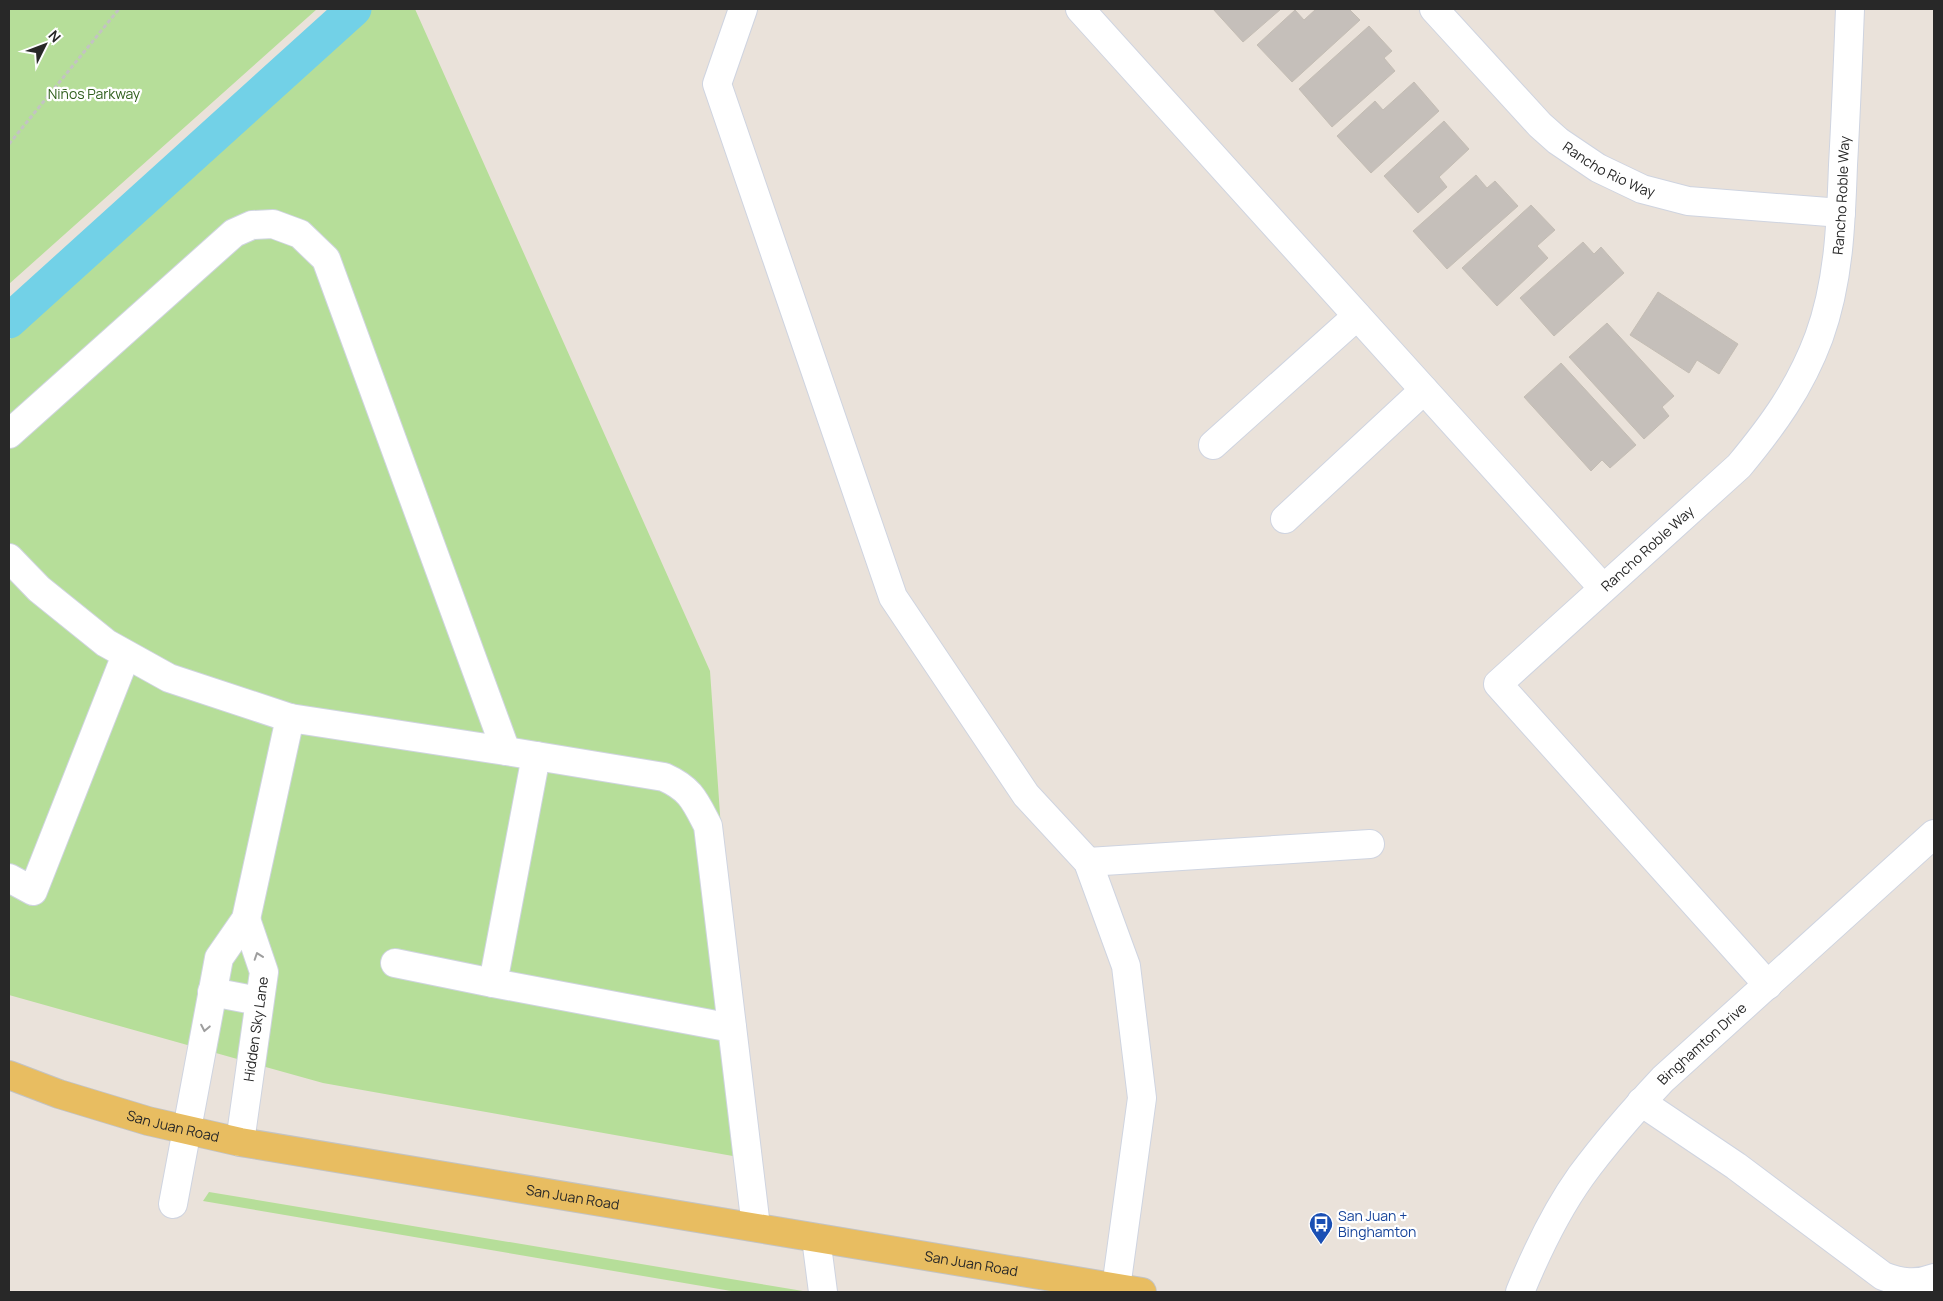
<svg xmlns="http://www.w3.org/2000/svg" width="1943" height="1301" viewBox="0 0 1943 1301" font-family="Manrope,sans-serif">
<rect width="100%" height="100%" fill="#eae2da"/>
<!-- green -->
<path fill="#b6de99" d="M9 9H317L9 284Z
M367 9H415L710 671 744 1158 323 1083 9 995V340Z
M209 1192 809 1292H737L203 1201Z"/>
<g fill="none" stroke-linecap="round" stroke-linejoin="round">
<!-- canal -->
<path stroke="#72d1e7" stroke-width="35" d="M9 321 354 9"/>
</g>
<!-- building -->
<path fill="#c5bfba" stroke="#c4bdb4" d="M1213 9H1281L1243 42Z
M1316 9H1349L1360 20 1292 82 1257 45 1295 10 1304 20Z
M1369 26 1392 51 1384 58 1395 71 1332 127 1299 89Z
M1414 82 1439 111 1371 173 1337 136 1375 101 1383 110Z
M1444 121 1469 149 1439 177 1447 187 1418 213 1384 176Z
M1476 175 1487 188 1495 181 1518 206 1447 269 1413 231Z
M1531 205 1555 230 1537 246 1548 258 1497 306 1462 268Z
M1583 242 1594 254 1601 247 1624 273 1554 336 1520 298Z
M1658 292 1738 344 1719 374 1697 360 1689 373 1630 335Z
M1607 323 1674 396 1662 407 1669 416 1644 439 1569 357Z
M1561 363 1636 445 1610 468 1602 460 1591 471 1524 397Z"/>
<g fill="none" stroke-linecap="round" stroke-linejoin="round">
<!-- minor casing -->
<g stroke="#cfd4e0" stroke-width="30">
<g id="minor">
<path d="M743 9 717 84 893 597 1026 795 1088 862 1126 966 1142 1098 1116 1288"/>
<path d="M1080 9 1603 588"/>
<path id="s1" d="M1434 9 1540 125 1558 141 1598 168 1642 189 1688 201 1841 213"/>
<path d="M9 434 234 233 252 225 273 224 300 234 326 259 506 751 290 718 169 678 106 643 39 589 9 558"/>
<path d="M1213 445 1357 316"/>
<path d="M1285 519 1424 390"/>
<path d="M506 751 664 777C691 789 695 801 708 826L756 1227"/>
<path d="M536 756 493 983 732 1028"/>
<path d="M1088 862 1370 844"/>
<path d="M9 878 33 891 126 655"/>
<path d="M395 963 493 983"/>
<path id="s2" d="M1768 985 1498 684 1739 466C1773 425 1800 388 1819 337 1839 282 1841 223 1843 165 1846 113 1848 61 1850 9"/>
<path d="M212 992 259 1001"/>
<path d="M1641 1102 1736 1166 1883 1276C1901 1283 1916 1285 1934 1278"/>
<path id="s3" d="M240 1142 264 972 246 919"/>
<path d="M173 1204 219 958 246 919 290 718"/>
<path d="M816 1238 823 1292"/>
<path id="s4" d="M1520 1292C1536 1253 1556 1211 1581 1176 1606 1142 1634 1110 1663 1079L1934 834"/>
</g>
</g>
<!-- major casing -->
<g stroke="#c3c3c3" stroke-width="30">
<g id="major">
<path id="s5" d="M9 1075 59 1094 148 1121 240 1142 1142 1292"/>
</g>
</g>
<!-- path -->
<path stroke="#c3c3c3" stroke-width="3" stroke-dasharray="4 2.5" stroke-linecap="butt" d="M9 144 119 9"/>
<!-- minor -->
<use href="#minor" stroke="#fff" stroke-width="28"/>
<!-- major -->
<use href="#major" stroke="#e8bd61" stroke-width="28"/>
</g>
<!-- one-way arrows -->
<defs><path id="oneway-chevron" d="M-2-3.5L2.5 0L-2 3.5" fill="none" stroke-width="1.6" stroke-linecap="round" stroke-linejoin="round" transform="scale(1.25)"/></defs>
<g stroke="#9e9e9e">
<use href="#oneway-chevron" transform="translate(258 956) rotate(-109)"/>
<use href="#oneway-chevron" transform="translate(205 1028) rotate(101)"/>
</g>
<!-- icons -->
<defs>
<g id="bus-pin" transform="scale(1.25)"><path d="M0 17L-7.5 6A9.5 9.5 0 1 1 7.5 6Z" fill="#1a4fb4" stroke="#fff"/><path d="M-5-6H5V4H4V6H2V4H-2V6H-4V4H-5ZM-3.5-4V0h7V-4ZM-3.5 1.2v1.5H-2V1.2ZM2 1.2v1.5H3.5V1.2Z" fill="#fff"/></g>
</defs>
<g fill-rule="evenodd">
<use href="#bus-pin" x="1321" y="1224"/>
</g>
<g text-anchor="middle" stroke-width="4.5" stroke-linejoin="round" paint-order="stroke">
<!-- park labels -->
<g font-size="14" fill="#305f1d" stroke="#fff">
<text x="94" y="99">Niños Parkway</text>
</g>
<!-- street labels -->
<g font-size="14" fill="#282828" stroke="#fff">
<text dy="5" stroke="none"><textPath href="#s1" startOffset="240">Rancho Rio Way</textPath></text>
<text dy="5" stroke="none"><textPath href="#s2" startOffset="1026">Rancho Roble Way</textPath></text>
<text dy="5" stroke="none"><textPath href="#s2" startOffset="606">Rancho Roble Way</textPath></text>
<text dy="5" stroke="none"><textPath href="#s3" startOffset="114">Hidden Sky Lane</textPath></text>
<text dy="5" stroke="none"><textPath href="#s4" startOffset="311">Binghamton Drive</textPath></text>
<text dy="5" stroke="none"><textPath href="#s5" startOffset="172">San Juan Road</textPath></text>
<text dy="5" stroke="none"><textPath href="#s5" startOffset="578">San Juan Road</textPath></text>
<text dy="5" stroke="none"><textPath href="#s5" startOffset="982">San Juan Road</textPath></text>
</g>
<!-- transit labels -->
<g font-size="14" fill="#164399" stroke="#fff" text-anchor="start">
<text x="1338" y="1221">San Juan +<tspan x="1338" dy="16">Binghamton</tspan></text>
</g>
</g>
<!-- border -->
<rect width="1943" height="1301" fill="none" stroke="#282828" stroke-width="20"/>
<!-- north arrow -->
<g transform="translate(45 45) rotate(48)" stroke="#ffffff" stroke-width="4" paint-order="stroke">
<path d="M0-4L9 19L0 12L-9 19Z" fill="#282828"/>
<text y="-8" font-size="14" font-weight="bold" text-anchor="middle" fill="#282828">N</text>
</g>
</svg>
